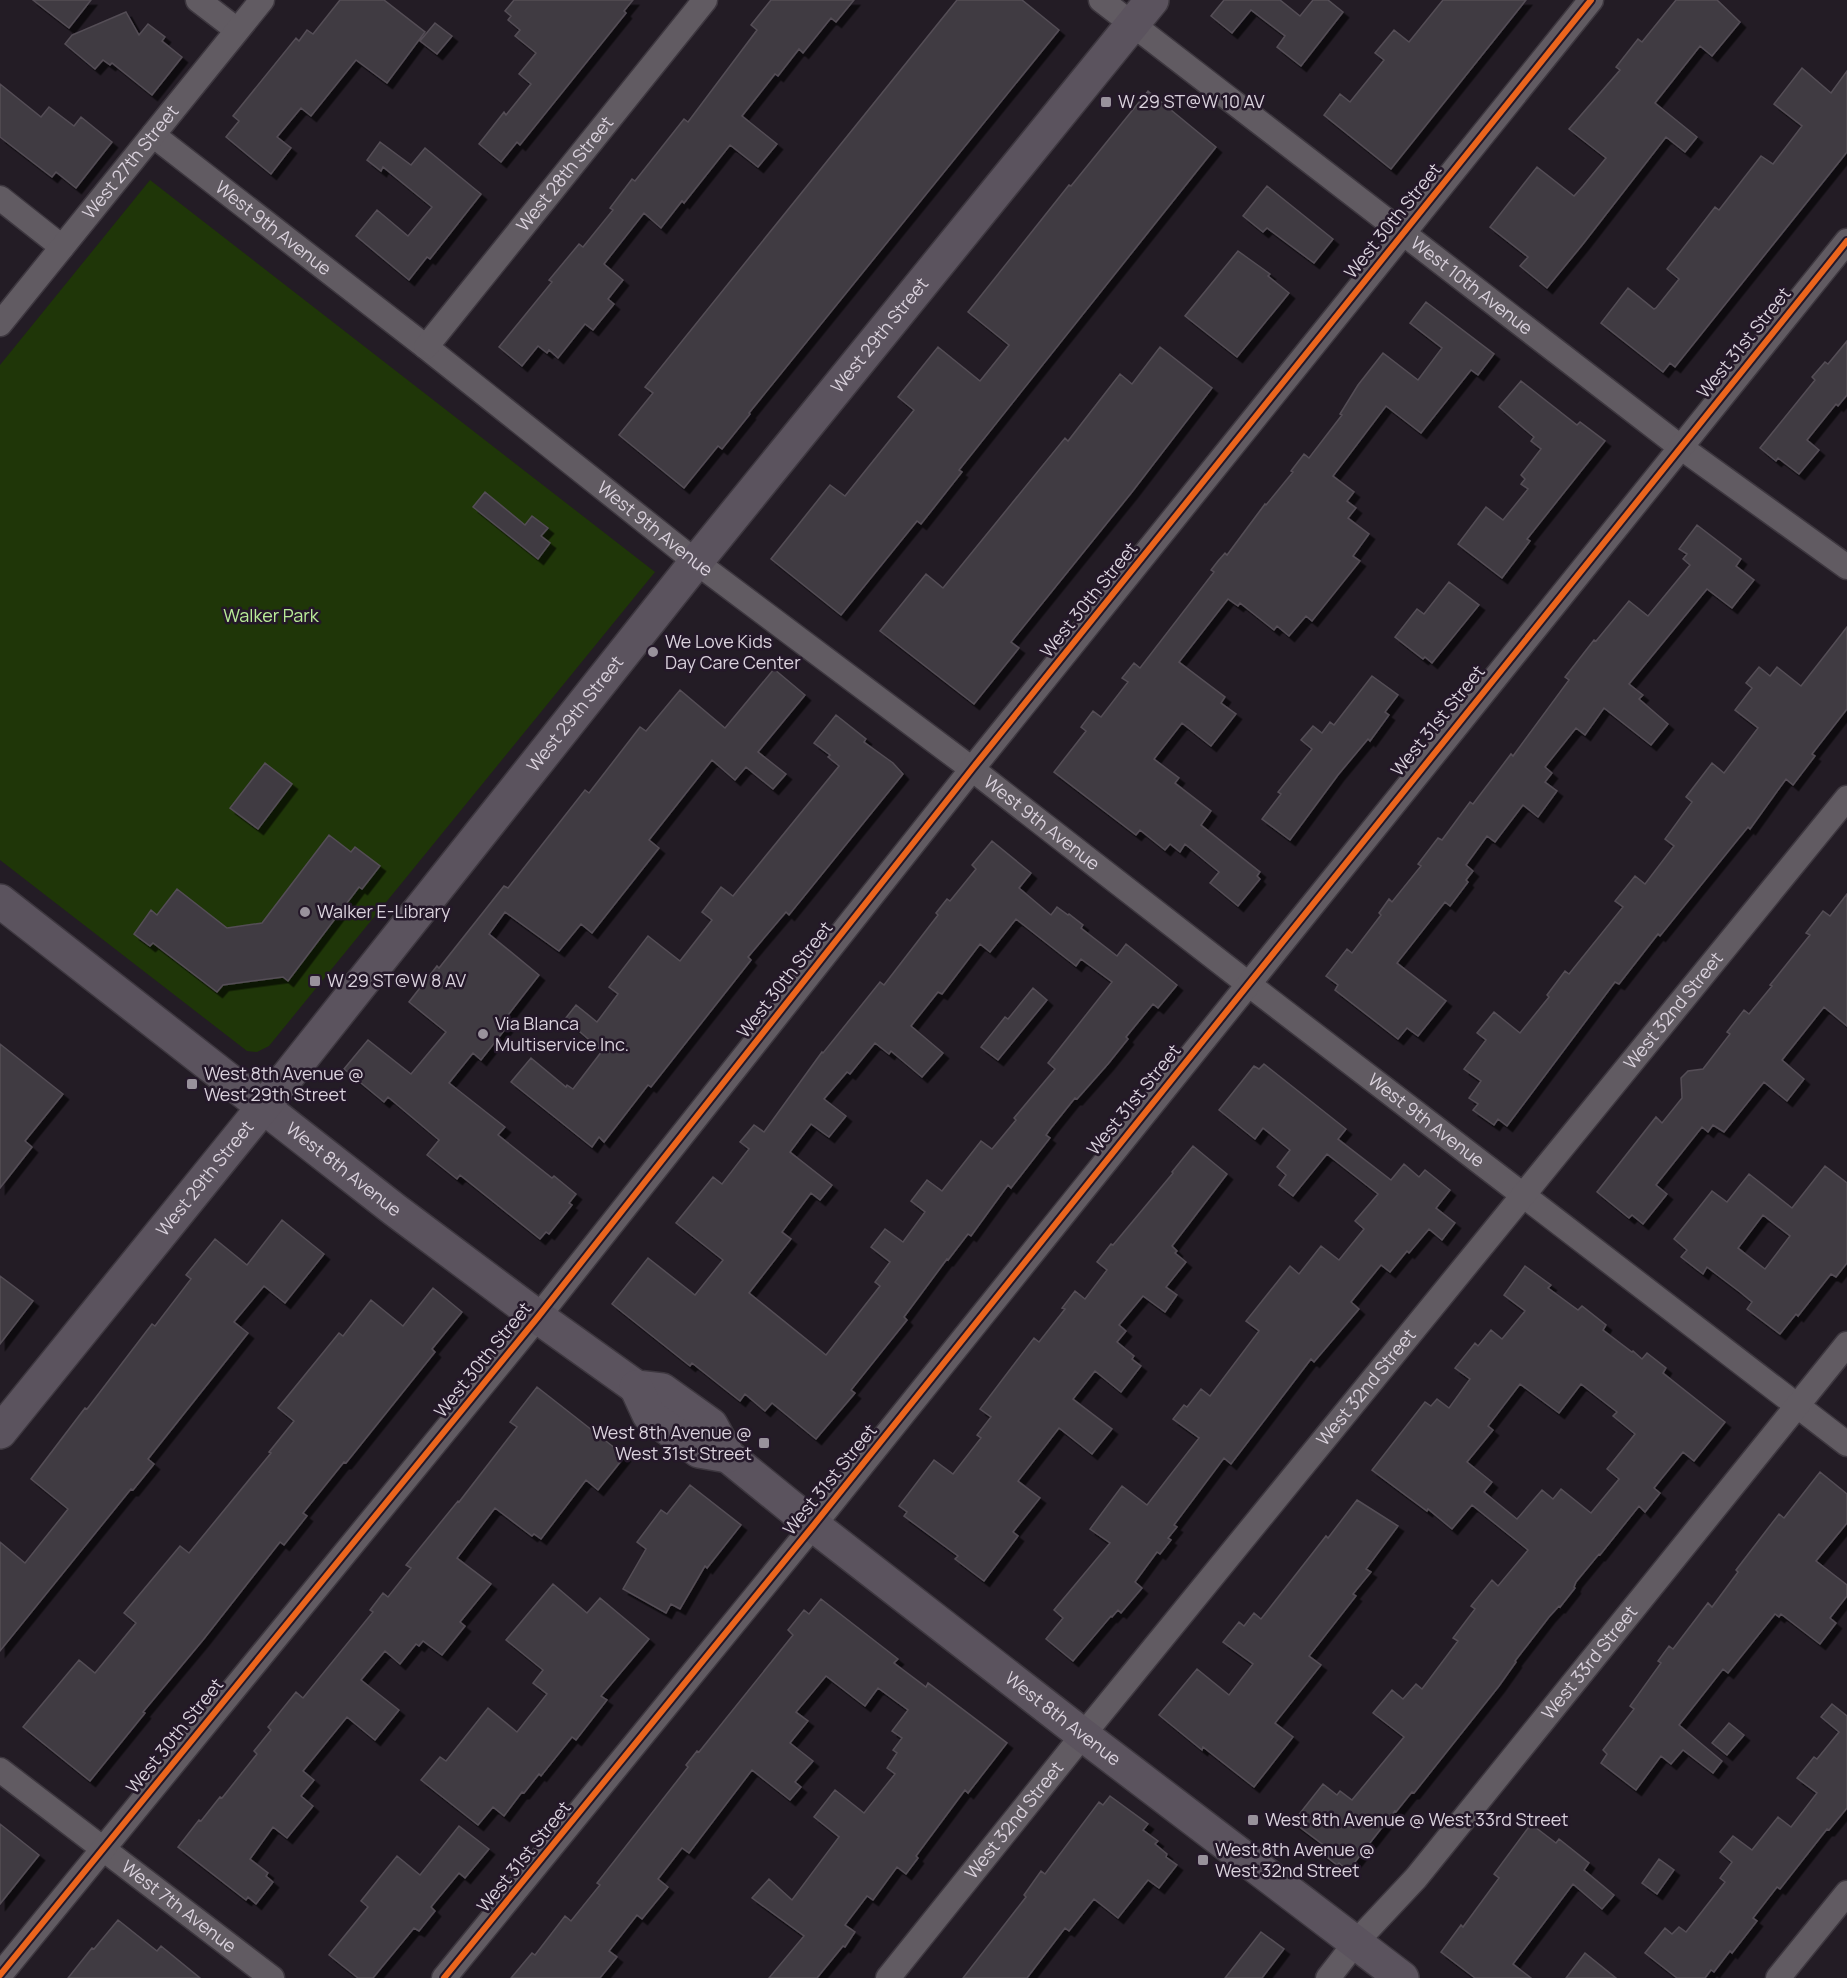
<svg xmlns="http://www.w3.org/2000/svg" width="1847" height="1978" viewBox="0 0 1847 1978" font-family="Manrope,sans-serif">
<defs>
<filter id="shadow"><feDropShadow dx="5.5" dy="5.5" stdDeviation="0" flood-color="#0009"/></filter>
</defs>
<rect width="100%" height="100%" fill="#231c25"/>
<!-- green -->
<path fill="#1f3608" d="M150 180 655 572 269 1046 257 1052 247 1051 0 860V365Z"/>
<!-- building -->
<path fill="#413b43" stroke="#544e56" stroke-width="1.5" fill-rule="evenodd" filter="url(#shadow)" d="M33 0H91L69 28Z
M340 0H384L425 32 387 83 356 60 311 116 301 108 277 137 291 148 271 174 226 137 239 121 233 116 296 38 299 41 307 30 313 34Z
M514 0H633L624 11 626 13 520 145 517 142 501 162 479 144 504 112 506 115 531 84 519 74 536 53 515 36 520 30 508 20 511 16 505 11Z
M771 0H854L836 22 831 18 803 53 799 49 778 76 775 74 742 116 777 144 758 167 730 145 684 203 682 201 661 228 644 213 604 264 623 280 608 299 614 304 593 330 585 324 558 358 549 350 547 353 538 346 522 366 499 347 552 282 549 280 579 244 583 247 613 210 610 208 632 179 635 181 684 119 688 122 757 30 751 25Z
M957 0H1022L1059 30 749 413 750 414 722 449 718 446 684 488 619 435 653 393 645 387Z
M1224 0H1280L1300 16 1313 0H1328L1343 12 1301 66 1277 47 1285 36 1251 10 1232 33 1211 16Z
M1443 0H1526L1391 169 1324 115 1340 94 1350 102 1384 60 1375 53 1394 30 1409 42Z
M1676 0H1717L1740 22 1712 56 1700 46 1655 103 1697 137 1685 152 1666 137 1583 244 1547 288 1520 266 1528 257 1490 227 1537 167 1574 196 1583 186 1606 158 1569 129 1620 70 1616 67 1638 39 1642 42Z
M126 12 139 35 148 24 165 37 162 41 182 57 152 95 112 63 110 65 103 60 95 69 65 44 72 35Z
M435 23 452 36 437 54 420 41Z
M1802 68 1831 93 1847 71V152L1675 367 1670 363 1663 372 1601 323 1628 288 1654 309 1656 308 1679 279 1667 269 1715 207 1719 210 1761 156 1773 164 1802 126 1774 104Z
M0 84 41 117 49 107 74 126 81 117 112 142 76 188 56 172 52 177 0 137Z
M1148 91 1216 147 959 470 962 472 921 524 917 521 841 615 771 559 830 485 845 496 914 410 898 397 938 347 980 381 1009 345 968 312 1069 185 1071 186Z
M380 142 411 165 425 148 481 194 430 259 427 257 409 280 356 236 377 210 408 236 432 207 383 167 381 171 367 160Z
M1267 186 1333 239 1314 263 1267 228 1263 232 1243 216Z
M1238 251 1270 274 1268 276 1289 293 1237 357 1185 316Z
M1426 302 1494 354 1478 375 1471 370 1421 433 1386 406 1333 476 1354 492 1347 501 1356 508 1348 518 1369 534 1353 556 1360 561 1312 621 1306 616 1289 636 1277 626 1274 630 1240 603 1238 606 1228 599 1179 662 1225 697 1221 703 1236 714 1211 746 1182 723 1154 759 1179 778 1175 783 1211 811 1201 825 1260 872 1257 876 1260 879 1238 906 1210 883 1219 872 1185 844 1180 852 1170 844 1165 850 1140 830 1136 835 1054 772 1086 731 1081 727 1093 711 1101 717 1128 682 1122 678 1134 663 1140 668 1214 572 1211 570 1218 561 1225 553 1227 555 1265 504 1266 505 1293 472 1291 471 1304 454 1309 458 1342 415 1340 414 1358 385 1383 353 1418 380 1442 348 1410 323Z
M1847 341V395L1838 406 1836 404 1807 440 1819 450 1799 474 1778 458 1776 461 1760 448 1815 380 1812 377 1825 362 1828 364Z
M1160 347 1212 388 1132 492 1011 642 1019 648 974 704 880 631 926 574 943 588 1065 438 1068 441 1120 374 1132 384Z
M1521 381 1577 425 1580 422 1605 441 1527 539 1530 541 1502 578 1458 544 1486 507 1503 520 1528 489 1521 484 1525 479 1521 475 1541 449 1531 441 1534 437 1499 407Z
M485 492 525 525 532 516 548 528 541 536 550 543 538 559 473 507Z
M1697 525 1741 559 1736 566 1754 580 1732 608 1707 589 1629 684 1643 695 1639 699 1668 724 1651 745 1604 708 1585 735 1576 728 1545 767 1552 773 1545 782 1557 791 1538 817 1523 805 1495 842 1487 836 1466 865 1473 871 1466 880 1468 882 1450 906 1445 902 1397 963 1446 1001 1418 1036 1407 1028 1398 1039 1335 990 1338 985 1326 976 1347 949 1352 953 1381 915 1379 913 1389 899 1392 902 1421 866 1418 864 1438 838 1442 840 1470 802 1473 804 1511 754 1513 756 1569 680 1565 677 1594 640 1596 641 1629 601 1648 616 1690 565 1683 559 1687 554 1679 549Z
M1449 582 1479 605 1432 663 1425 657 1423 659 1395 637 1417 609 1424 614Z
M1847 627V709L1812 754 1815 756 1793 785 1786 779 1750 829 1748 827 1739 838 1660 936 1658 934 1619 984 1615 982 1507 1126 1498 1119 1494 1125 1473 1110 1478 1104 1469 1098 1481 1081 1464 1069 1486 1040 1477 1033 1494 1012 1520 1033 1549 997 1547 995 1565 971 1569 974 1623 907 1615 901 1635 876 1645 884 1674 846 1665 839 1692 802 1686 797 1712 763 1724 773 1758 728 1735 710 1752 688 1746 683 1759 667 1770 676 1777 667 1801 686Z
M774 669 805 695 758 752 786 774 773 789 746 767 735 780 712 760 649 840 659 848 592 933 581 924 559 951 505 912 489 934 539 975 505 1019 510 1023 481 1060 473 1053 449 1083 505 1127 498 1135 552 1178 554 1176 576 1194 569 1203 572 1205 549 1234 546 1232 540 1239 460 1175 457 1179 427 1155 439 1140 388 1097 384 1102 344 1069 368 1040 411 1074 446 1032 409 1002 437 966 439 968 504 886 508 888 585 790 589 793 640 727 646 731 680 690 725 728Z
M1372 676 1398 695 1385 712 1389 715 1370 741 1368 739 1338 775 1290 840 1262 819 1281 794 1278 792 1312 749 1301 740 1313 726 1322 733 1330 722 1334 725Z
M836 715 866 739 864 742 893 763 903 774 789 915 786 912 748 957 751 960 651 1087 648 1085 604 1142 599 1137 592 1147 511 1082 531 1058 566 1087 567 1085 573 1089 602 1051 565 1019 576 1005 597 1022 618 994 609 987 648 936 680 961 712 920 702 912 721 887 733 896 839 766 828 757 830 755 814 743Z
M265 763 292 784 258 829 230 808Z
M329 835 351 852 355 847 380 866 362 889 359 887 288 981 283 977 223 985 217 992 153 943 150 946 134 934 151 910 157 915 177 889 227 928 262 923Z
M992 841 1031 873 1019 888 1051 915 1057 907 1068 915 1069 914 1083 925 1081 928 1117 956 1126 944 1177 985 1158 1008 1153 1004 1126 1037 1128 1039 1108 1064 1077 1099 1075 1098 1051 1128 1046 1135 1050 1138 1011 1188 1008 1185 971 1236 968 1234 948 1260 947 1259 904 1317 907 1320 851 1390 855 1393 816 1439 772 1403 765 1411 745 1394 740 1401 692 1363 690 1366 612 1304 648 1258 695 1295 723 1260 676 1223 713 1177 722 1184 749 1149 740 1142 754 1125 764 1132 822 1052 823 1053 880 982 884 985 938 915 936 913 947 899 950 901 976 869 972 865ZM1016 919 1076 966 1081 959 1112 982 1048 1063 1055 1069 1014 1118 1016 1120 992 1149 981 1141 942 1191 927 1180 911 1201 925 1212 903 1242 885 1229 871 1247 890 1262 875 1282 880 1286 826 1355 749 1293 791 1239 782 1232 811 1193 820 1200 832 1185 790 1152 811 1124 829 1137 846 1116 824 1099 847 1072 850 1074 875 1043 889 1054 891 1051 922 1077 943 1053 911 1026 938 992 942 994 980 944 990 952Z
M1847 894V1026L1824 1007 1782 1060 1804 1079 1787 1101 1764 1082 1724 1132 1713 1125 1708 1132 1702 1127 1656 1185 1667 1194 1643 1224 1632 1215 1629 1218 1597 1192 1656 1117 1662 1123 1682 1098 1681 1078 1688 1071 1703 1069 1730 1034 1727 1032 1744 1010 1749 1014 1772 986 1770 985 1810 935 1806 933 1823 911 1830 916Z
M1033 988 1047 1000 998 1060 981 1047 1005 1017 1008 1019Z
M0 1044 63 1094 25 1141 32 1147 0 1188Z
M1264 1064 1346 1129 1338 1139 1391 1180 1404 1164 1419 1177 1425 1170 1450 1190 1436 1208 1455 1223 1442 1240 1429 1229 1409 1253 1407 1251 1390 1272 1381 1265 1351 1302 1359 1309 1314 1362 1311 1359 1231 1464 1224 1458 1174 1525 1177 1527 1168 1538 1171 1540 1160 1554 1157 1552 1135 1582 1142 1588 1121 1613 1118 1610 1112 1617 1111 1616 1073 1661 1046 1639 1063 1618 1054 1610 1110 1543 1090 1529 1122 1486 1147 1505 1199 1438 1173 1419 1184 1405 1187 1407 1201 1389 1210 1396 1259 1331 1246 1321 1290 1266 1299 1274 1321 1246 1339 1260 1364 1229 1355 1221 1378 1194 1327 1154 1293 1196 1279 1185 1286 1175 1277 1167 1290 1150 1263 1128 1255 1139 1219 1110 1254 1066 1259 1069Z
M1193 1146 1227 1174 1172 1246 1177 1251 1175 1253 1186 1262 1166 1287 1177 1295 1165 1312 1143 1296 1119 1325 1126 1331 1117 1342 1134 1356 1132 1359 1141 1366 1121 1392 1095 1371 1073 1399 1112 1429 1092 1454 1059 1428 1018 1481 1040 1498 1013 1532 1018 1536 984 1581 955 1559 958 1556 904 1516 907 1512 899 1506 934 1460 953 1474 981 1438 977 1435 991 1417 980 1409 1034 1338 1039 1342 1065 1309 1062 1308 1075 1291 1085 1299 1107 1270 1097 1262 1111 1244 1113 1245 1173 1173 1172 1172Z
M1825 1166 1847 1183V1263L1836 1277 1831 1274 1798 1316 1796 1314 1780 1334 1747 1309 1752 1302 1740 1292 1707 1267 1703 1274 1681 1257 1687 1250 1674 1239 1712 1191 1727 1202 1749 1174 1792 1208ZM1763 1215 1790 1236 1765 1269 1738 1248Z
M282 1220 324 1254 285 1303 264 1286 234 1322 248 1333 148 1459 154 1464 133 1490 131 1489 0 1651V1542L25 1563 68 1509 31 1479 85 1408 87 1409 152 1324 155 1326 191 1279 186 1275 215 1239 247 1265Z
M1525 1266 1551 1285 1548 1288 1578 1310 1582 1306 1606 1325 1603 1330 1632 1352 1633 1351 1642 1359 1647 1353 1666 1368 1663 1373 1725 1422 1694 1461 1683 1452 1654 1488 1660 1493 1645 1512 1639 1506 1600 1555 1599 1554 1576 1582 1574 1587 1575 1588 1560 1607 1559 1606 1549 1617 1515 1661 1516 1662 1499 1686 1414 1793 1412 1792 1396 1812 1395 1811 1348 1871 1339 1863 1337 1865 1318 1850 1322 1844 1293 1822 1323 1784 1337 1795 1340 1791 1352 1800 1404 1737 1373 1713 1392 1690 1403 1699 1416 1684 1422 1689 1458 1641 1453 1638 1475 1609 1471 1606 1492 1580 1498 1586 1528 1550 1472 1505 1452 1529 1428 1509 1427 1511 1372 1470 1425 1402 1431 1406 1437 1399 1449 1408 1470 1379 1455 1368 1475 1343 1478 1346 1491 1330 1502 1339 1525 1311 1504 1295ZM1520 1384 1559 1413 1581 1384 1617 1412 1613 1416 1635 1434 1607 1469 1619 1479 1591 1513 1561 1489 1553 1499 1542 1490 1517 1519 1484 1492 1492 1482 1467 1462 1493 1430 1488 1426Z
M0 1276 33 1301 0 1344Z
M433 1288 462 1312 432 1349 435 1352 346 1463 344 1462 303 1513 307 1516 284 1545 280 1542 203 1640 143 1712 145 1713 90 1781 23 1727 79 1660 95 1673 136 1623 124 1613 180 1546 189 1553 271 1453 269 1452 294 1421 278 1408 339 1333 343 1336 371 1300 403 1326Z
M537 1387 625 1456 598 1490 586 1480 541 1539 534 1534 532 1536 495 1508 457 1558 491 1584 460 1622 465 1626 442 1655 423 1641 419 1646 416 1644 400 1664 385 1651 361 1680 399 1710 375 1740 347 1717 303 1771 314 1780 301 1796 313 1806 287 1838 273 1827 250 1859 268 1873 266 1876 273 1882 256 1904 248 1897 246 1900 178 1847 199 1820 201 1821 220 1797 222 1798 257 1754 254 1751 271 1730 268 1727 296 1692 303 1698 373 1612 370 1610 383 1593 388 1597 411 1568 406 1565 458 1501 459 1502 517 1427 510 1422Z
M1820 1472 1847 1494V1523L1816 1561 1847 1585V1596L1830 1618 1836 1623 1820 1644 1781 1614 1779 1617 1775 1614 1728 1673 1723 1669 1679 1725 1722 1761 1713 1773 1683 1750 1671 1764 1661 1756 1636 1790 1601 1763 1607 1754 1603 1750 1634 1709 1630 1706 1661 1663 1658 1661 1669 1646 1673 1649 1708 1603 1712 1607 1738 1572 1736 1570 1779 1514 1784 1518Z
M690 1485 741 1525 707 1568 705 1566 680 1609 671 1604 666 1613 623 1589 646 1549 637 1542 661 1510 667 1514Z
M1357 1500 1398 1526 1366 1569 1371 1572 1353 1594 1356 1596 1309 1656 1321 1665 1275 1723 1293 1737 1254 1787 1203 1747 1202 1750 1159 1715 1197 1669 1229 1695 1253 1664 1223 1642 1239 1622 1244 1626 1254 1613 1261 1619 1326 1536 1328 1538Z
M553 1584 587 1613 600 1598 649 1639 601 1696 607 1700 576 1740 572 1737 541 1776 539 1774 524 1793 522 1792 504 1816 493 1807 478 1825 421 1780 440 1757 446 1761 488 1708 517 1732 547 1694 533 1683 543 1670 506 1640Z
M821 1599 898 1659 894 1663 926 1687 928 1683 1007 1743 968 1793 965 1790 916 1856 918 1858 906 1874 897 1867 873 1900 867 1896 845 1925 855 1932 845 1947 843 1946 817 1978H769L804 1936 752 1898 769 1879 792 1900 839 1837 814 1817 835 1790 864 1813 895 1774 887 1768 897 1753 893 1750 902 1738 892 1731 908 1710 878 1688 865 1706 826 1676 796 1712 808 1721 790 1743 813 1761 795 1782 801 1787 790 1800 752 1770 689 1853 682 1848 658 1879 668 1887 642 1919 637 1915 609 1951 617 1957 600 1978H511L532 1953 535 1955 565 1916 571 1921 600 1885 597 1883 688 1767 686 1765 697 1751 699 1752 793 1635 788 1630 804 1610 809 1614Z
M1832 1704 1847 1716V1808L1829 1830 1827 1829 1780 1889 1777 1887 1753 1918 1757 1921 1732 1953 1730 1951 1714 1972 1711 1970 1705 1978H1677L1645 1953 1665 1928 1672 1934 1679 1927 1686 1932 1725 1882 1720 1878 1732 1862 1720 1852 1733 1836 1752 1850 1778 1817 1791 1827 1817 1793 1797 1778 1814 1757 1817 1759 1839 1732 1821 1717Z
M1729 1723 1744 1735 1727 1755 1712 1743Z
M1110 1796 1148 1824 1143 1830 1158 1841 1155 1844 1167 1854 1166 1857 1177 1865 1159 1888 1148 1880 1118 1918 1094 1899 1069 1931 1065 1928 1027 1978H963L1026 1897 1024 1895 1041 1871 1045 1874 1099 1802 1103 1805Z
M0 1824 39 1855 0 1904Z
M1531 1824 1556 1843 1559 1839 1589 1863 1584 1870 1614 1895 1602 1909 1573 1884 1513 1964 1531 1978H1475L1441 1952 1461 1925 1463 1927 1499 1878 1494 1874Z
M459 1826 489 1849 465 1878 459 1873 431 1907 435 1911 419 1931 414 1928 373 1978H358L329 1955 368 1907 361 1901 397 1856 420 1875Z
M1659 1859 1674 1870 1657 1894 1642 1883Z
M118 1920 157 1951 161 1946 200 1978H68L92 1948 94 1949Z
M1261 1932 1284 1949 1262 1978H1225Z
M1585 1953 1616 1978H1566Z"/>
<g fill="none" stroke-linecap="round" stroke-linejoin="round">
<!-- street casing -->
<g stroke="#3d373f" stroke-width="27">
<g id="street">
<path d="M198 0 237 30"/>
<path id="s1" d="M1101 0 1679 446 1847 567"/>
<path id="s2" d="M153 135 426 347 696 562 972 769 1247 983 1847 1444"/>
<path d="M0 198 62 247"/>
<path id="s3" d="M0 324 262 0"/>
<path id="s4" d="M426 347 705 0"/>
<path id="s5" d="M0 1770 272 1978"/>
<path d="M0 1975 538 1317 972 769 1591 0"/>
<path d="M444 1978C567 1827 690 1677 813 1526 1158 1098 1499 667 1847 241"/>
<path id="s6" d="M888 1978 1083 1735 1847 798"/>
<path id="s7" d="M1328 1978 1356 1942 1416 1878 1847 1344"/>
<path d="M1778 1978 1847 1893"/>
</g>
</g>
<!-- secondary casing -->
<g stroke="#3d373f" stroke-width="36">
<g id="secondary">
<path id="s8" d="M0 901 395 1210 538 1317 636 1387 662 1390 711 1425 728 1456 813 1525 1083 1735 1402 1978"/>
<path d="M636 1387 649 1415 699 1451 728 1456"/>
<path id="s9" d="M0 1432 264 1106 696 562 1152 0"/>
</g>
</g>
<!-- street -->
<use href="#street" stroke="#615b62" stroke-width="24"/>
<!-- secondary -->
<use href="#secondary" stroke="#5b535e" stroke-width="33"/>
<!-- cycleway casing -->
<g stroke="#241829" stroke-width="10">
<path id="cycleway" d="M0 1975 538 1317 972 769 1591 0
M444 1978C567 1827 690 1677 813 1526 1158 1098 1499 667 1847 241"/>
</g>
<!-- cycleway -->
<use href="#cycleway" stroke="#eb651d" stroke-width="6"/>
</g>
<!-- markers -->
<g fill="#99929c" stroke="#241829" stroke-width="2">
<rect x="1100" y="96" width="12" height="12" rx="3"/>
<circle cx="653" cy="652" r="6"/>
<circle cx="305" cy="912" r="6"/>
<rect x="309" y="975" width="12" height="12" rx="3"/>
<circle cx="483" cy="1034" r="6"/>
<rect x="186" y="1078" width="12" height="12" rx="3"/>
<rect x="758" y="1437" width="12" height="12" rx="3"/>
<rect x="1247" y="1814" width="12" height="12" rx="3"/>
<rect x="1197" y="1854" width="12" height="12" rx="3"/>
</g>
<g text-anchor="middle" stroke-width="5" stroke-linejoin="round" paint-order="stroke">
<!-- poi labels -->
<g font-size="18" fill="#d9d1dc" stroke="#241829" text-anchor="start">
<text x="1118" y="108">W 29 ST@W 10 AV</text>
<text x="665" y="648">We Love Kids<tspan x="665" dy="21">Day Care Center</tspan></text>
<text x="317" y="918">Walker E-Library</text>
<text x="327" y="987">W 29 ST@W 8 AV</text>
<text x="495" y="1030">Via Blanca<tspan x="495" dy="21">Multiservice Inc.</tspan></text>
<text x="204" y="1080">West 8th Avenue @<tspan x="204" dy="21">West 29th Street</tspan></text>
<text x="752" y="1439" text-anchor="end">West 8th Avenue @<tspan x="752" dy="21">West 31st Street</tspan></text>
<text x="1265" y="1826">West 8th Avenue @ West 33rd Street</text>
<text x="1215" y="1856">West 8th Avenue @<tspan x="1215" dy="21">West 32nd Street</tspan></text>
</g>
<!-- street labels -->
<g font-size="18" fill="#d9d1dc" stroke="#241829">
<text dy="6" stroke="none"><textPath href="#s3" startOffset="208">West 27th Street</textPath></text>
<text dy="6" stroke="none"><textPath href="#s4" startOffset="222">West 28th Street</textPath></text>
<text transform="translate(1393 221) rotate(-51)" y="6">West 30th Street</text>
<text dy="6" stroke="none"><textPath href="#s2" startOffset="152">West 9th Avenue</textPath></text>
<text dy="6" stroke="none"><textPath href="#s1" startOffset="468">West 10th Avenue</textPath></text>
<text dy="6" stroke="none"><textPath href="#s9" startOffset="1406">West 29th Street</textPath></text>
<text transform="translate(1744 343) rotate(-51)" y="6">West 31st Street</text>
<text dy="6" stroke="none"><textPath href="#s2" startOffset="638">West 9th Avenue</textPath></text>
<text transform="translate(1089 600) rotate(-51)" y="6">West 30th Street</text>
<text dy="6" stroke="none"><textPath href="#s9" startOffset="920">West 29th Street</textPath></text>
<text transform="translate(1438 721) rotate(-51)" y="6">West 31st Street</text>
<text dy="6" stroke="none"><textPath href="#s2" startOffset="1124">West 9th Avenue</textPath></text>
<text transform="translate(785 980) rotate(-52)" y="6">West 30th Street</text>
<text dy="6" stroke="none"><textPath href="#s6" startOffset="1246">West 32nd Street</textPath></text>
<text transform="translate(1134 1100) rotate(-51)" y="6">West 31st Street</text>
<text dy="6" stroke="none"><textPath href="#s2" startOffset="1610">West 9th Avenue</textPath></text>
<text dy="6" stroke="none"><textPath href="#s8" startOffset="436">West 8th Avenue</textPath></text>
<text dy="6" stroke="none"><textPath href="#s9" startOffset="326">West 29th Street</textPath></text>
<text transform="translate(483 1360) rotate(-51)" y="6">West 30th Street</text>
<text dy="6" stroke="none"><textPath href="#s6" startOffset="760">West 32nd Street</textPath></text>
<text transform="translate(830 1480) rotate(-51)" y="6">West 31st Street</text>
<text dy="6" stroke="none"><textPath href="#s7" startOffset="410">West 33rd Street</textPath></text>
<text dy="6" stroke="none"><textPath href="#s8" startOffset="1348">West 8th Avenue</textPath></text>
<text transform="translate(175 1736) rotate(-51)" y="6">West 30th Street</text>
<text dy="6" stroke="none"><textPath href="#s6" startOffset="202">West 32nd Street</textPath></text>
<text transform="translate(524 1857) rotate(-51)" y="6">West 31st Street</text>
<text dy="6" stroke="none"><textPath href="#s5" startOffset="225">West 7th Avenue</textPath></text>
</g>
<!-- park labels -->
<g font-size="18" fill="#b9ec98" stroke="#241829">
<text x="271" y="622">Walker Park</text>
</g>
</g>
</svg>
